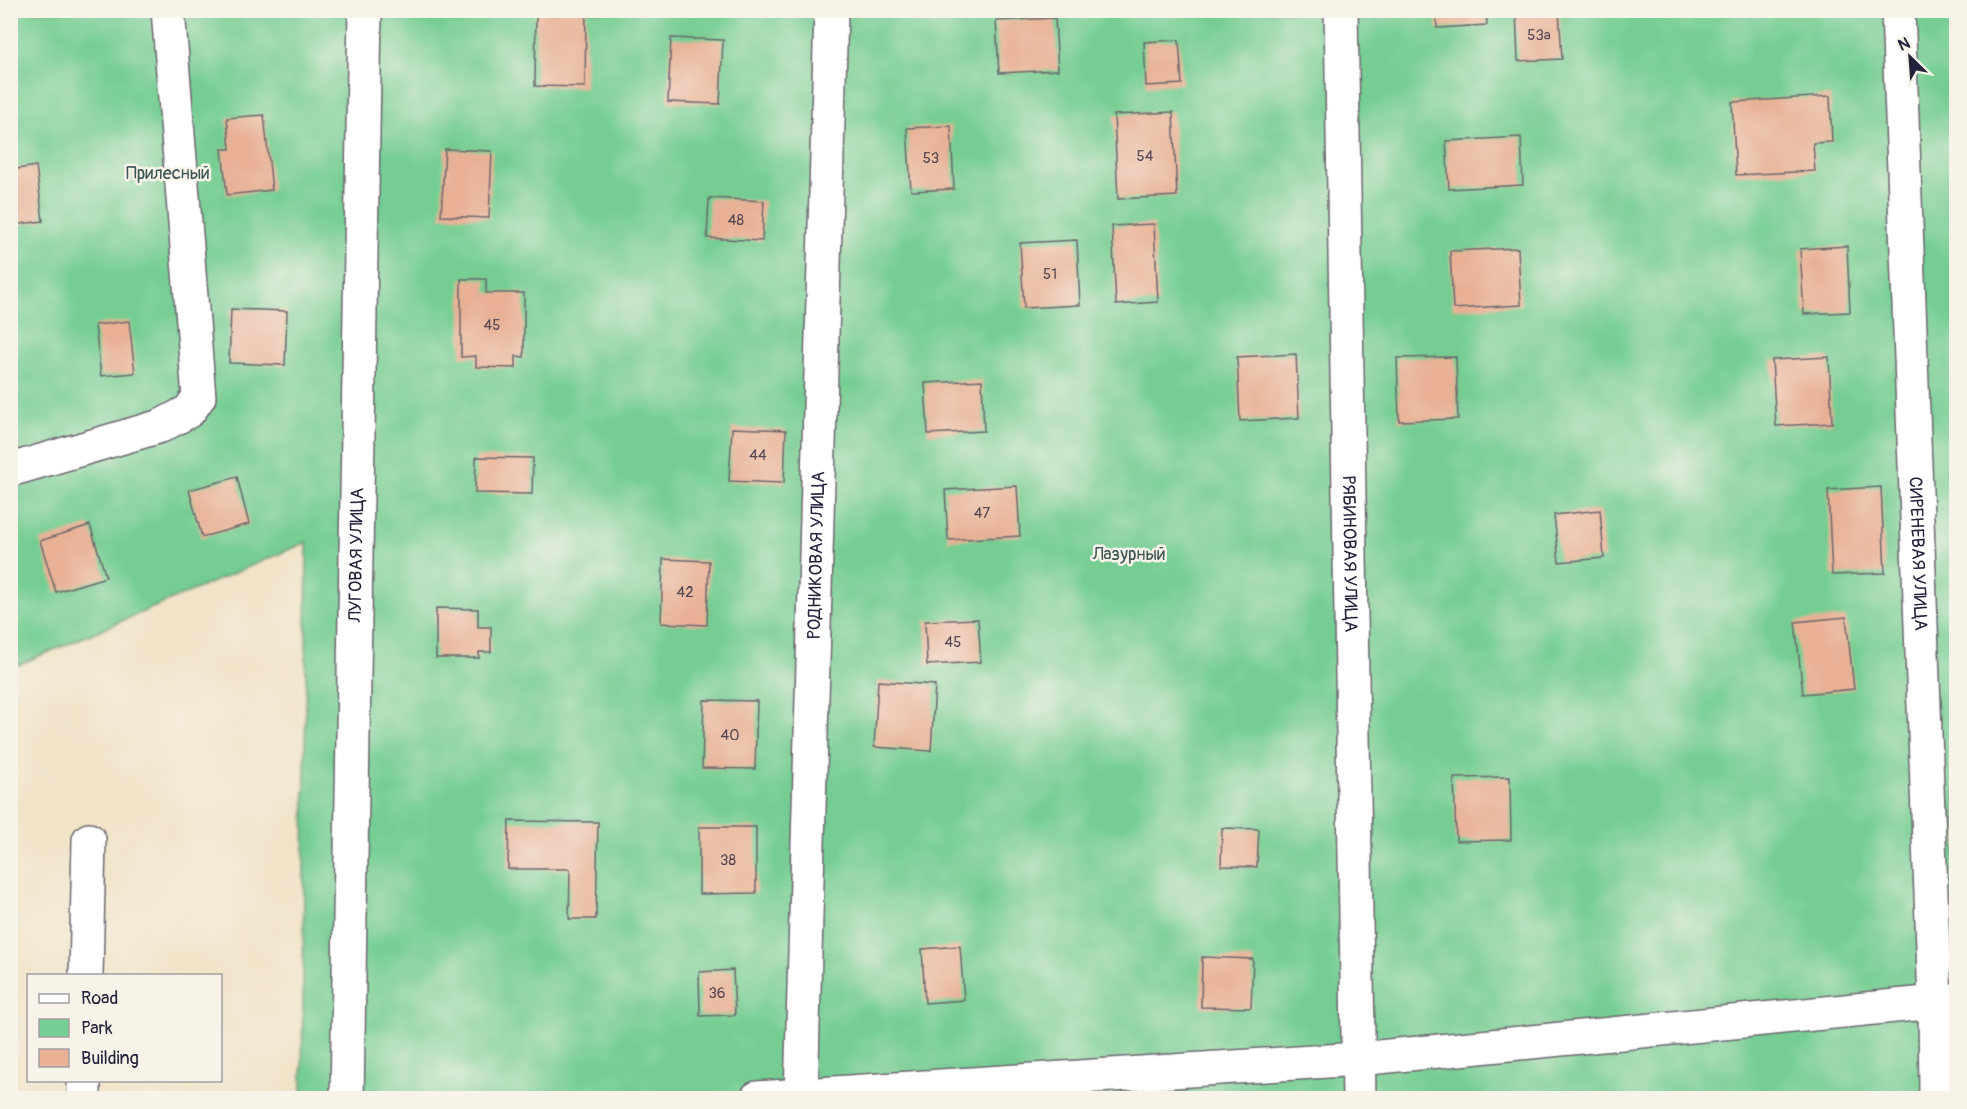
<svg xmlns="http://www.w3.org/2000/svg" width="1967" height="1109" viewBox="0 0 1967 1109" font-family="Pangolin,sans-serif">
<rect width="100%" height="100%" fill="#f7f3e8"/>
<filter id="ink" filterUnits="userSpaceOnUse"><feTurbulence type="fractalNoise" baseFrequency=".0167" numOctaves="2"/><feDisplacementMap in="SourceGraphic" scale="12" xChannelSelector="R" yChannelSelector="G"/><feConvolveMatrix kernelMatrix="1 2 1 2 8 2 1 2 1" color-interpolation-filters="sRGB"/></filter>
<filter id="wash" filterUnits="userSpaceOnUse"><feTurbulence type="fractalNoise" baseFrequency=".008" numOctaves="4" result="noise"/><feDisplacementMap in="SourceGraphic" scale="24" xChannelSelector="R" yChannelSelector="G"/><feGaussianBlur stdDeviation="1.35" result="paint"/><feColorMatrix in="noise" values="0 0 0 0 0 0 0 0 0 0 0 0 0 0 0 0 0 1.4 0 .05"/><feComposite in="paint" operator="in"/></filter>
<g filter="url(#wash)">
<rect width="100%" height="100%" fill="#f1e3c7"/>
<!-- green -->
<path fill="#74cd93" stroke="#4b7867" stroke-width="1.5" d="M11 11H1956V1098H302L307 542 11 668Z"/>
<g id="blocks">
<!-- building -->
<path fill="#e8b196" d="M536 10H586L585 87 535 86Z
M1436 10H1486L1487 25 1437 28Z
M1516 10H1559L1562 59 1518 61Z
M1055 18 1058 70 999 73 996 21Z
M671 38 723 40 720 104 668 102Z
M1179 40 1182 84 1146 86 1144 42Z
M1830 96 1832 142 1813 143 1815 171 1736 175 1732 102Z
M1173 112 1177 196 1118 199 1114 115Z
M264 115 272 190 227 195 222 149H230L227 118Z
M951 126 954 189 911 191 907 128Z
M1521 137 1523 185 1449 189 1446 141Z
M445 149 492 151 489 218 441 216Z
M36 166 43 221 13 225 10 205V170Z
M709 198 764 201 762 241 707 238Z
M1154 224 1158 302 1116 305 1112 226Z
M1077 240 1080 305 1024 308 1020 243Z
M1847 246 1850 312 1804 314 1800 249Z
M1518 248 1521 305 1453 309 1450 251Z
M461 279H486V293H524V357L516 356V368L476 367V356L461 357Z
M231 309 287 311 285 365 229 363Z
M129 321 135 373 101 376 95 325Z
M1296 354 1299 418 1240 421 1237 357Z
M1456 357 1458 419 1399 421 1397 358Z
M1829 357 1832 423 1776 426 1772 360Z
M982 380 984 431 928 434 925 383Z
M732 428 786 430 784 483 729 481Z
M476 457 533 458 532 494 475 493Z
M237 477 249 524 202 537 189 490Z
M1017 486 1020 536 948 540 945 490Z
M1881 487 1885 573 1832 575 1828 490Z
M1600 510 1604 558 1559 562 1554 515Z
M90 525 106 577 56 592 40 541Z
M663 559 709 561 707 625 661 623Z
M436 608 478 609V627H491V652H479V658H436Z
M1846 617 1854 689 1803 694 1795 622Z
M978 619 981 662 927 665 925 621Z
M878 681 935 685 931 751 874 747Z
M704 700 757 701 755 769 702 768Z
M1510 777 1511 840 1456 841 1454 778Z
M509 821 598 822 596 919H569L570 869H508Z
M699 827H756V893L699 894Z
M1222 828 1259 829 1257 867 1221 866Z
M960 946 964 1000 925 1003 922 949Z
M1202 957 1253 959 1251 1008 1201 1007Z
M733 970 735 1015 700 1016 699 972Z"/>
</g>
</g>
<g filter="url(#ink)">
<use href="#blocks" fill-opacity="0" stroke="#6a666c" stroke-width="1.5"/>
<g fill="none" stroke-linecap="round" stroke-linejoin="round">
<!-- minor casing -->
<g stroke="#6a666c" stroke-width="36">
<g id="minor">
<path id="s1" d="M1341 10 1359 1098"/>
<path id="s2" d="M1898 10 1935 1001 1936 1098"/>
<path d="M10 470 161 426 189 411 199 397 168 10"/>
<path d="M86 976 89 840"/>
<path d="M84 1098V1080"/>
<path id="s3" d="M347 1098 365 10"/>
<path d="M757 1098 1358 1059 1956 1000"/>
<path id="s4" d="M801 1098 831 10"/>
</g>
</g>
<!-- minor -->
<use href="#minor" stroke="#fff" stroke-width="33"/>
</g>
</g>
<g text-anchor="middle" stroke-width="5" stroke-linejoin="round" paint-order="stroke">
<!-- number labels -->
<g font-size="15" fill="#544652">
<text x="1539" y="40">53а</text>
<text x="1145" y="161">54</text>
<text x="931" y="163">53</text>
<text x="736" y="225">48</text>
<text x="1050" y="279">51</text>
<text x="492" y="330">45</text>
<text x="758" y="460">44</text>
<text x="982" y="518">47</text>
<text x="685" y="597">42</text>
<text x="953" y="647">45</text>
<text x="730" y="740">40</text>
<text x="728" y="865">38</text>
<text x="717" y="998">36</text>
</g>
<!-- park labels -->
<g font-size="18" fill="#3b5555" stroke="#f7f3e8">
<text x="168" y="179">Прилесный</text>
<text x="1129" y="560">Лазурный</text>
</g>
<!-- street labels -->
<g font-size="18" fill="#22223b" stroke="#f7f3e8">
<text dy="6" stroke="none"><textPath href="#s3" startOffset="543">ЛУГОВАЯ УЛИЦА</textPath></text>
<text dy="6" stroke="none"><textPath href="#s4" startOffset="543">РОДНИКОВАЯ УЛИЦА</textPath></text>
<text dy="6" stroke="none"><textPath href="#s1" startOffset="544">РЯБИНОВАЯ УЛИЦА</textPath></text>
<text dy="6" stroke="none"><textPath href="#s2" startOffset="544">СИРЕНЕВАЯ УЛИЦА</textPath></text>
</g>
</g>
<!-- margin -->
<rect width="1967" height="1109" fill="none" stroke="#f7f3e8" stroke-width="36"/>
<!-- legend -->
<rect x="27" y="974" width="195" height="108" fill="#f7f3e8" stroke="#a29fa3" stroke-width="1.5"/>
<rect x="39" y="994" width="30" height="9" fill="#ffffff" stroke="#a29fa3" stroke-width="1.5"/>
<text x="81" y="1004" font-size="18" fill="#22223b">Road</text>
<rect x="39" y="1019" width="30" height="18" fill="#74cd93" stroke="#a29fa3" stroke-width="1.5"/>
<text x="81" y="1034" font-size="18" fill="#22223b">Park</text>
<rect x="39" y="1049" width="30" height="18" fill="#e8b196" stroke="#a29fa3" stroke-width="1.5"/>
<text x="81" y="1064" font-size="18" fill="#22223b">Building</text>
<!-- north arrow -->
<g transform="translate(1910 57) rotate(335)" stroke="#f7f3e8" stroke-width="4.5" paint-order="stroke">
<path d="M0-4.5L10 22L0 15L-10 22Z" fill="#22223b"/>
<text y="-9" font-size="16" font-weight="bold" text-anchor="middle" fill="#22223b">N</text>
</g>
</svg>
